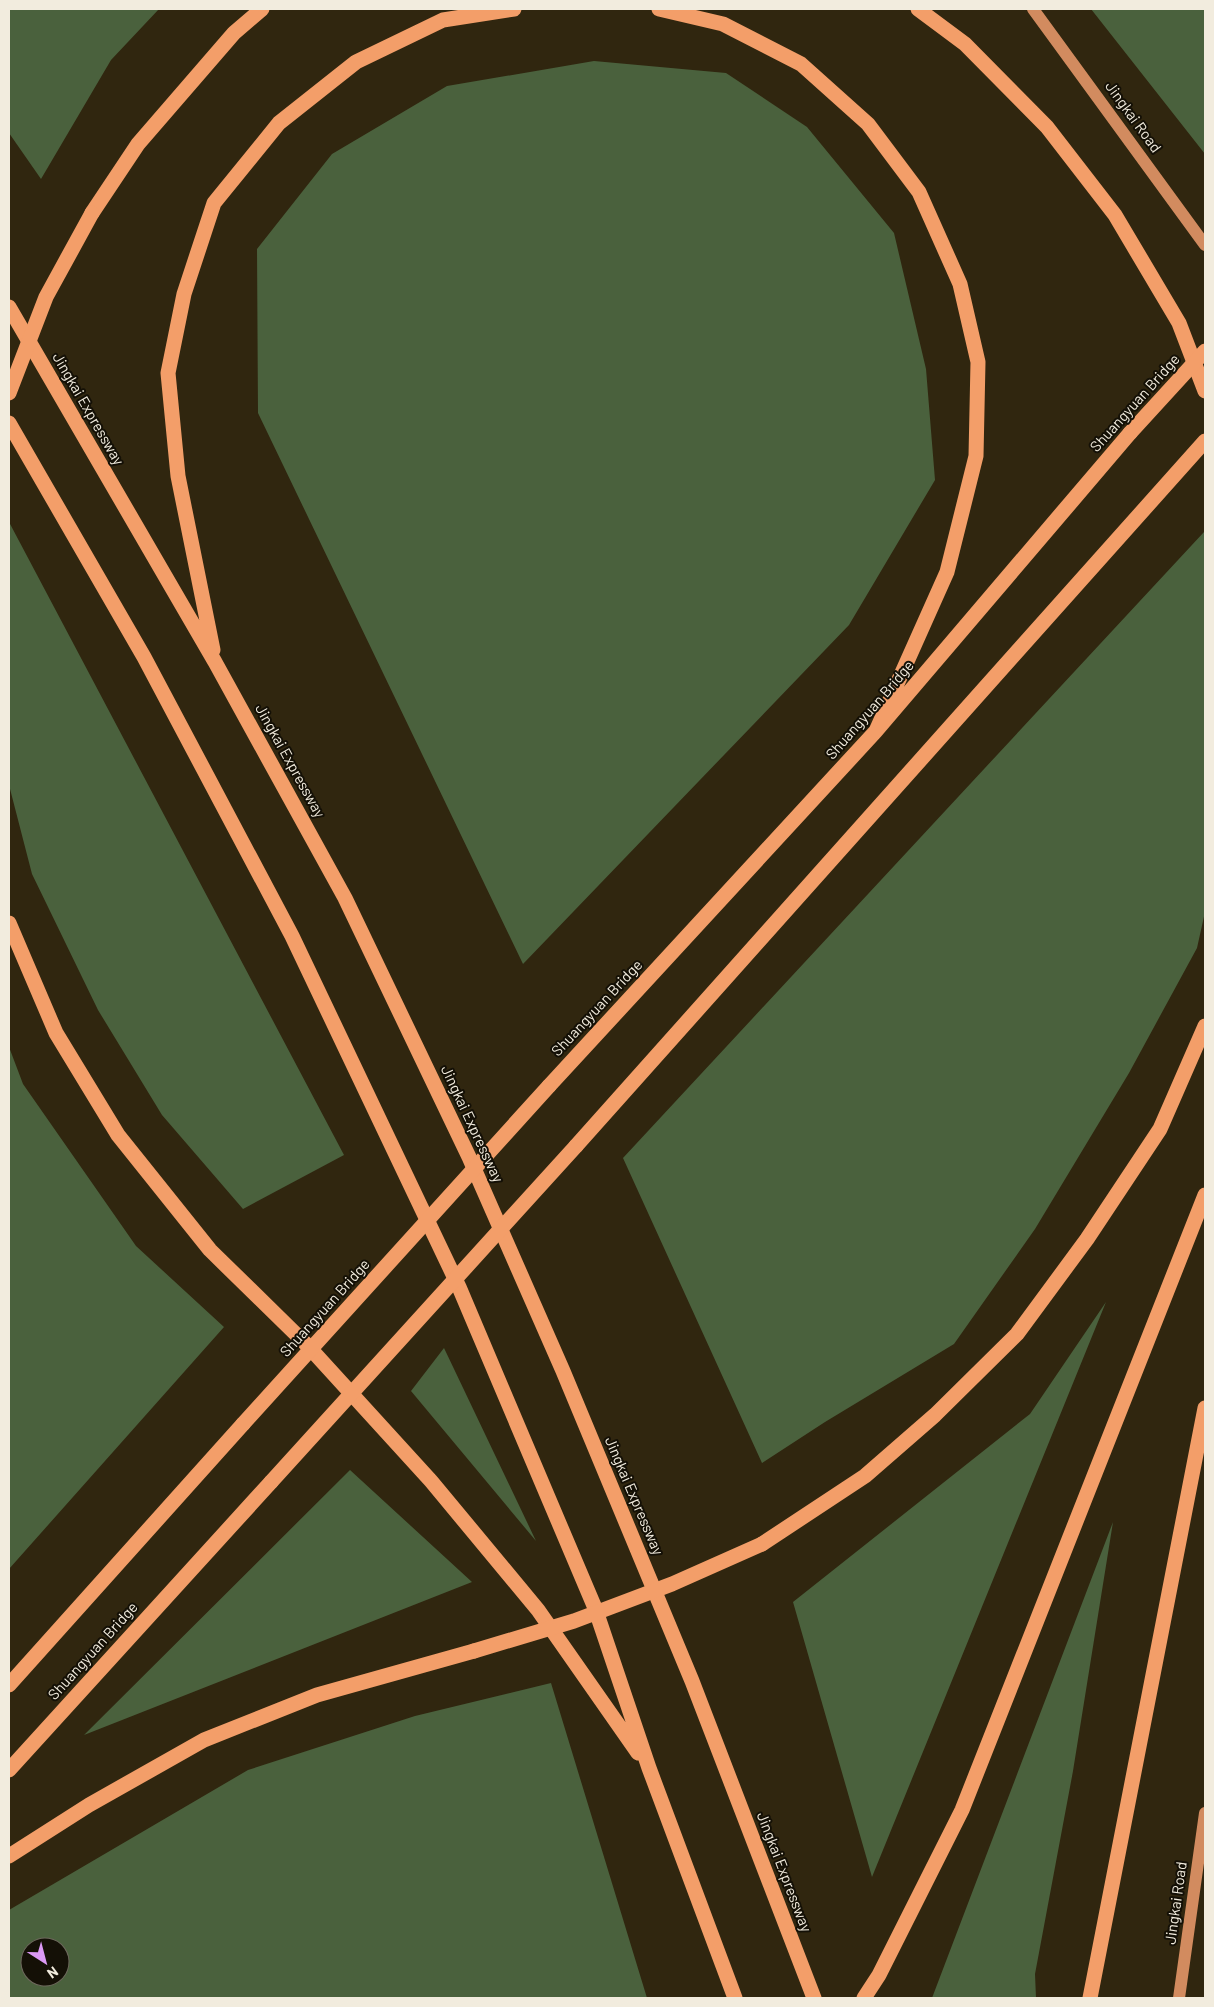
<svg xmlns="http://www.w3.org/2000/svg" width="1214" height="2007" viewBox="0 0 1214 2007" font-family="Barlow,sans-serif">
<rect width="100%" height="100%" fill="#30260f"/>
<!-- forest -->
<path fill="#4a613d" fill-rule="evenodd" d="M9 9H159L111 60 41 179 9 133Z
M1091 9H1205V154Z
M594 61 726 73 807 127 894 233 926 369 935 480 849 625 523 964 258 413 257 249 332 154 447 86Z
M9 522 344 1155 243 1209 162 1115 98 1010 32 874 9 785Z
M1204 532 1205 912 1197 948 1129 1073 1035 1229 954 1344 825 1422 762 1463 623 1158Z
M9 1047 23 1084 136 1246 224 1327 9 1569Z
M1106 1302 872 1877 793 1602 1030 1414Z
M444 1348 536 1541 411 1391Z
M350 1470 472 1582 84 1735Z
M1113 1522 1073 1771 1035 1974 1036 1998H932Z
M551 1683 647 1998H9V1910L248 1770 415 1716ZM30 1947H60V1977H30Z"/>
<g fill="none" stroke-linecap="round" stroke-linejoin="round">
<!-- primary -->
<path stroke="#d28b5f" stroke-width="12" d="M1033 9 1205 245
M1179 1998 1205 1813"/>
<!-- highway -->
<path stroke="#f39e69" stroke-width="15" d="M659 9 723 24 801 64 868 124 919 192 960 284 978 362 976 456 947 572 876 731
M918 9 965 44 1047 127 1115 215 1179 323 1205 391
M92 213 138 144 234 33 262 9
M9 307 215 662 345 898 469 1157 563 1371 692 1681 814 1998
M9 423 144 657 292 936 459 1287 595 1608 649 1768 735 1998
M213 650 178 476 168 373 184 294 214 203 279 123 356 62 443 20 514 9
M9 923 56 1033 118 1135 210 1250 308 1346 431 1481 538 1610 638 1753
M549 1086 876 731 1130 433
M576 1146 1205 441
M762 1544 865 1476 935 1415 1017 1334 1087 1239 1160 1129 1205 1026
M9 1685 243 1424
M9 1770 271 1482
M9 1856 89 1805 204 1740 317 1695 474 1651
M864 1998 879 1975 962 1810 1205 1195
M1090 1998 1205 1408"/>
<!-- highway-bridge -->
<path stroke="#f39e69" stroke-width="15" d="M9 393 46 297 92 213
M1130 433 1205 351
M243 1424 549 1086
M271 1482 576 1146
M474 1651 574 1621 672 1584 762 1544"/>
</g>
<g text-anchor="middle" stroke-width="4" stroke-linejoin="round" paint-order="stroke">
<!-- street labels -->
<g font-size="15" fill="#f2ecde" stroke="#141006">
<text transform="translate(1133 117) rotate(54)" y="5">Jingkai Road</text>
<text transform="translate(1135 403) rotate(-48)" y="5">Shuangyuan Bridge</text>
<text transform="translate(88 409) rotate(60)" y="5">Jingkai Expressway</text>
<text transform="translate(870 710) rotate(-49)" y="5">Shuangyuan Bridge</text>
<text transform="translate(290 761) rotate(61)" y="5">Jingkai Expressway</text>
<text transform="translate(597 1008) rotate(-47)" y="5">Shuangyuan Bridge</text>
<text transform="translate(472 1124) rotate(65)" y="5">Jingkai Expressway</text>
<text transform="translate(325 1308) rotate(-48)" y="5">Shuangyuan Bridge</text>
<text transform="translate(634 1496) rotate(67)" y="5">Jingkai Expressway</text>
<text transform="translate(93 1651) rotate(-48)" y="5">Shuangyuan Bridge</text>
<text transform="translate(784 1872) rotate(69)" y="5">Jingkai Expressway</text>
<text transform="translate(1176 1903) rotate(-82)" y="5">Jingkai Road</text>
</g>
</g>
<!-- border -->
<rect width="1214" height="2007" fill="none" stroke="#f2ecde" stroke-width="20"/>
<!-- north arrow -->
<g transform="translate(45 1962) rotate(144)"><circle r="24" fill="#141006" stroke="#6d685c"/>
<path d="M0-4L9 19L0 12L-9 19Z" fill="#db99f5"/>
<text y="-8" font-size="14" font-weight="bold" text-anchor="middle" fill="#f2ecde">N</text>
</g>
</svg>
